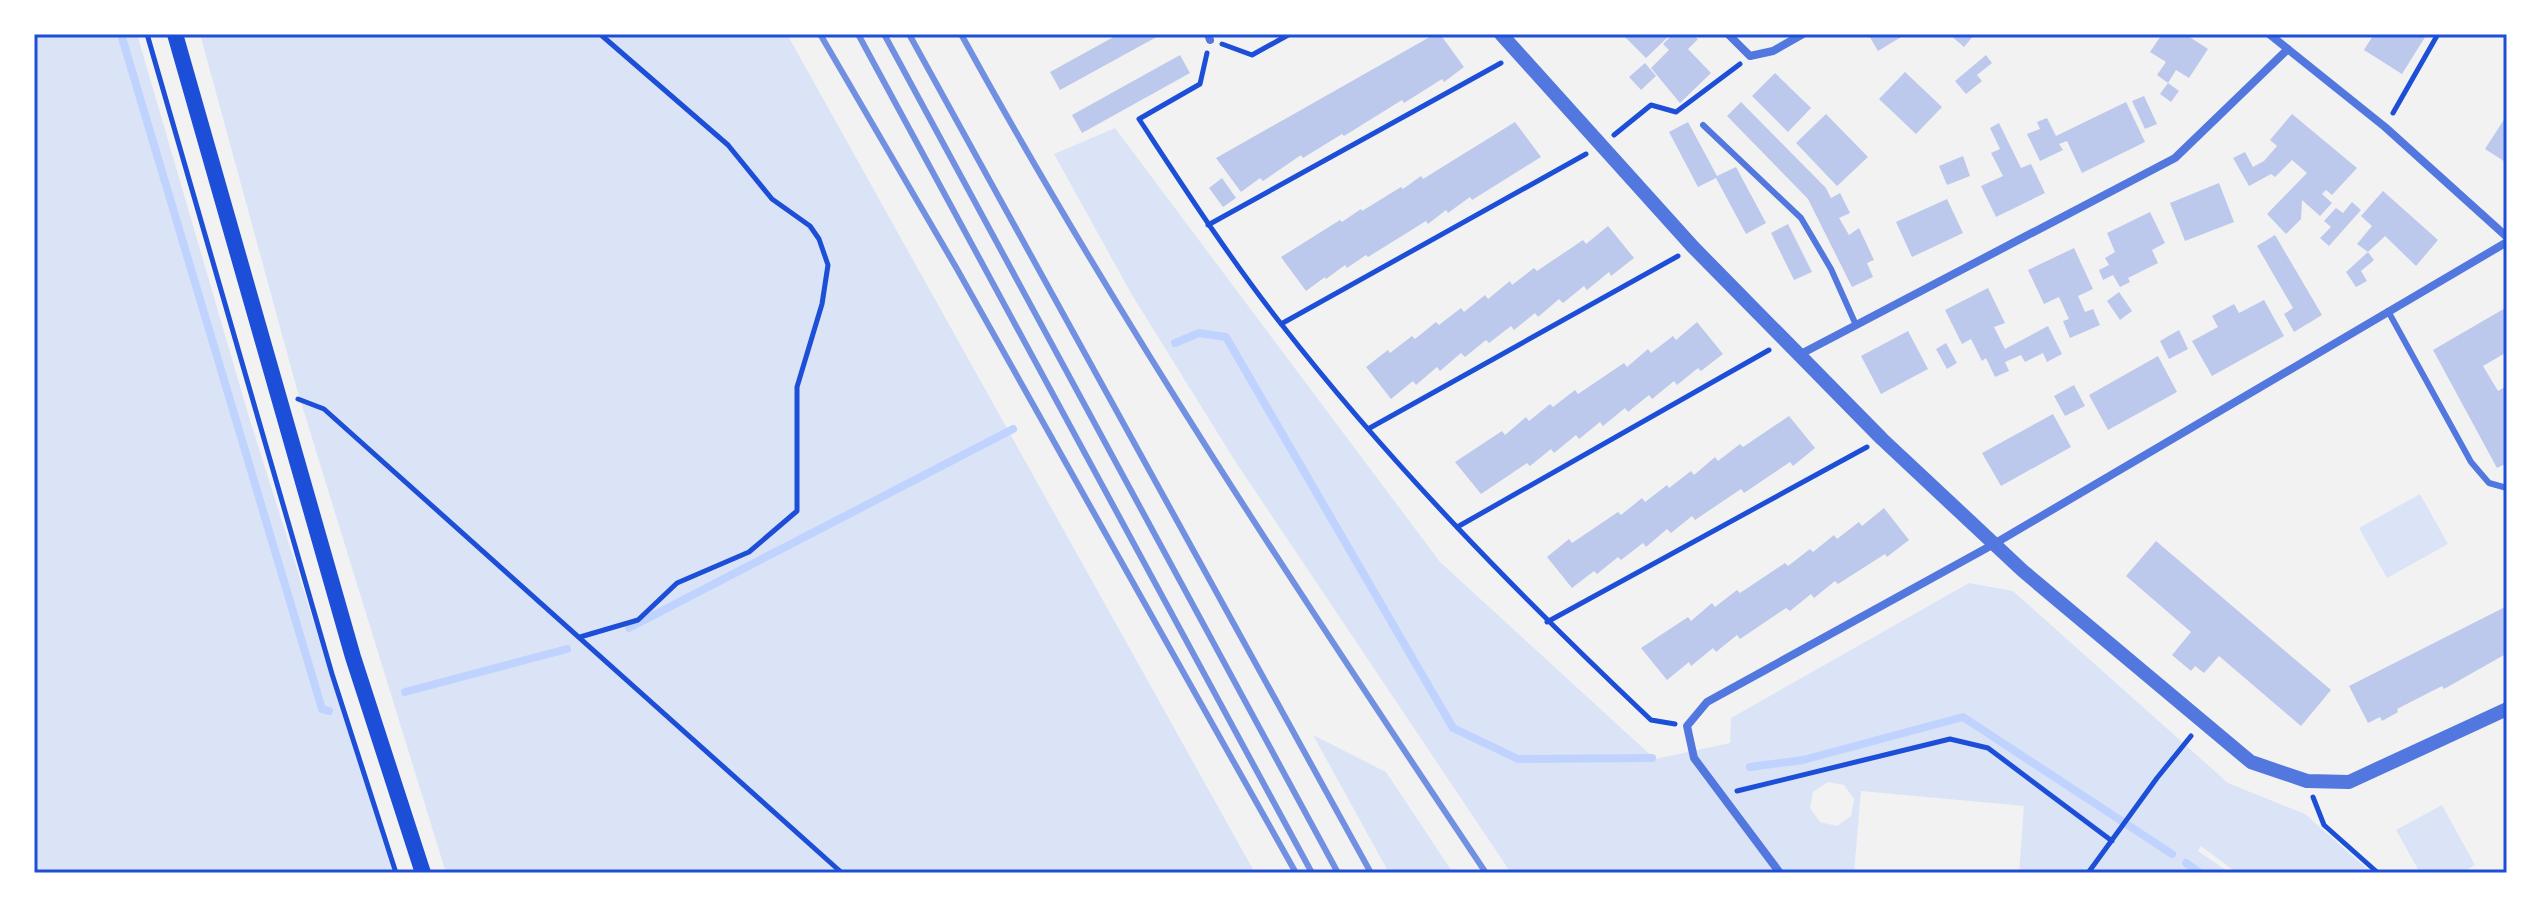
<svg xmlns="http://www.w3.org/2000/svg" width="2541" height="907" viewBox="0 0 2541 907" font-family="'IBM Plex Serif',serif">
<rect width="100%" height="100%" fill="#f2f2f2"/>
<!-- green -->
<path fill="#dbe4f7" fill-rule="evenodd" d="M34 34H137L249 417 393 873H34Z
M200 34H787L1255 873H446L296 386Z
M1115 128 1440 562 1655 759 1730 743 1731 718 1969 583 2013 591 2228 783 2305 814 2372 873H2237L2201 846 2198 851 2230 873H2019L2024 806 1861 791 1854 873H1511L1235 461 1132 295 1054 154ZM1828 782 1844 785 1854 799 1851 816 1837 826 1820 822 1810 808 1813 792Z
M2420 494 2448 544 2387 578 2359 528Z
M1313 735 1386 772 1453 873H1389Z
M2442 805 2475 865 2461 873H2420L2396 830Z"/>
<g fill="none" stroke-linecap="round" stroke-linejoin="round">
<!-- stream -->
<path stroke="#bfd3fe" stroke-width="8" d="M121 34 322 709 329 711
M1175 343 1199 333 1226 337 1453 728 1518 759 1652 758
M629 628 1013 429
M405 692 567 649
M1750 767 1803 760 1963 717 2172 854
M2186 863 2200 873"/>
</g>
<!-- building -->
<path fill="#bdc9ec" d="M1119 34H1162L1060 90 1050 72Z
M1435 34H1440L1464 67 1444 82 1442 79 1404 103 1402 100 1344 136 1342 134 1303 158 1301 155 1263 181 1260 178 1241 192 1216 158Z
M1622 34H1671L1646 58Z
M1673 34H1692L1698 39 1688 49 1711 73 1680 103 1651 68 1669 50 1663 44Z
M1868 34H1906L1878 51Z
M1949 34H1975L1964 47Z
M2162 34H2185L2208 49 2189 78 2176 70 2168 83 2157 75 2166 62 2150 52Z
M2374 34H2427L2402 74 2364 50Z
M1180 55 1190 73 1082 133 1072 115Z
M1986 55 1992 63 1977 75 1982 81 1966 94 1955 81Z
M1645 63 1656 76 1641 90 1629 77Z
M1905 72 1942 107 1916 134 1879 99Z
M1775 73 1811 108 1788 132 1752 96Z
M2168 83 2179 91 2171 102 2160 94Z
M2144 96 2157 124 2145 129 2132 101Z
M1741 102 1826 188 1831 198 1840 193 1850 213 1839 218 1849 235 1859 228 1874 260 1867 263 1873 277 1852 287 1808 199 1727 116Z
M2126 102 2145 142 2082 173 2067 141 2059 144 2063 150 2040 161 2027 134 2040 129 2037 122 2047 118 2056 136Z
M1826 114 1868 157 1837 186 1796 143Z
M2292 114 2357 168 2332 195 2326 190 2322 194 2332 203 2320 216 2302 200 2301 219 2286 234 2267 214 2307 173 2292 160 2275 177 2271 174 2249 186 2233 158 2245 152 2253 167 2264 161 2277 146 2270 140Z
M2507 115V163L2485 149Z
M1515 122 1541 157 1472 200 1470 197 1448 213 1446 210 1428 224 1426 221 1368 257 1366 255 1347 268 1345 265 1326 279 1325 277 1306 291 1281 257 1340 220 1342 222 1361 209 1362 211 1401 187 1403 189 1421 176 1423 179Z
M1688 122 1717 176 1736 167 1766 223 1746 234 1716 178 1698 187 1669 132Z
M1999 123 2021 168 2031 164 2045 193 1996 217 1981 186 2003 176 1991 153 2000 149 1990 128Z
M1963 156 1970 176 1947 185 1939 166Z
M1222 178 1236 198 1223 207 1209 188Z
M2219 183 2234 222 2185 241 2170 203Z
M2383 191 2438 240 2416 266 2385 236 2368 252 2357 244 2372 226 2361 216Z
M1947 199 1963 233 1912 257 1896 222Z
M2352 202 2361 210 2329 246 2320 238 2331 227 2324 221 2336 208 2343 213Z
M2150 212 2165 243 2152 250 2158 263 2128 278 2130 282 2120 287 2113 275 2103 280 2099 270 2109 265 2105 258 2115 252 2107 233Z
M1788 224 1812 272 1794 280 1771 233Z
M1608 226 1634 258 1611 276 1609 272 1587 290 1584 286 1563 303 1559 299 1538 317 1535 313 1514 330 1511 326 1489 343 1486 340 1465 357 1461 353 1440 371 1437 367 1416 385 1413 381 1391 399 1366 367 1388 350 1390 353 1412 336 1415 339 1436 322 1439 325 1461 308 1464 312 1485 295 1488 299 1510 281 1512 285 1534 268 1537 271 1583 240 1586 244Z
M2275 235 2322 315 2294 332 2284 314 2293 308 2257 246Z
M2074 248 2093 289 2078 296 2085 312 2093 309 2100 325 2070 338 2063 321 2069 319 2059 297 2044 304 2028 270Z
M2368 252 2374 260 2361 271 2367 281 2356 287 2346 272Z
M1988 288 2005 323 1994 327 2005 349 2048 326 2062 354 2047 362 2043 353 2025 362 2021 355 2005 362 2009 371 1995 377 1986 358 1982 361 1971 339 1962 344 1945 310Z
M2119 292 2132 311 2120 320 2107 301Z
M2264 300 2284 336 2212 376 2192 341 2218 327 2212 316 2234 304 2239 313Z
M2507 307V352L2483 366 2498 391 2507 386V463L2497 468 2433 350Z
M1697 322 1723 354 1701 371 1698 368 1677 385 1674 381 1652 399 1649 395 1628 412 1625 408 1603 426 1600 422 1579 439 1576 435 1554 453 1551 449 1530 466 1527 463 1481 494 1455 462 1502 431 1505 435 1526 417 1529 421 1550 404 1553 407 1575 390 1578 394 1624 363 1627 367 1648 349 1651 353 1673 336 1676 340Z
M2179 330 2188 349 2169 359 2160 341Z
M1908 331 1928 369 1881 394 1861 356Z
M1946 343 1957 363 1947 369 1936 349Z
M2158 356 2177 392 2108 430 2089 395Z
M2074 385 2085 406 2065 416 2054 396Z
M2053 414 2071 447 2001 486 1982 453Z
M1789 416 1815 448 1793 466 1790 462 1744 493 1741 489 1695 520 1692 516 1671 533 1667 529 1646 547 1643 543 1621 560 1618 557 1597 574 1594 571 1572 588 1547 557 1569 539 1572 543 1618 512 1621 515 1642 498 1645 502 1667 485 1669 488 1691 471 1694 475 1715 457 1718 461 1740 444 1743 447Z
M1884 508 1909 540 1887 557 1885 554 1838 584 1835 581 1814 598 1811 594 1790 611 1786 608 1740 639 1737 635 1716 652 1713 648 1691 666 1689 662 1667 680 1641 648 1688 617 1691 621 1712 603 1715 607 1737 590 1740 593 1785 563 1788 566 1810 549 1813 552 1834 535 1837 539 1859 522 1862 526Z
M2156 541 2331 690 2301 726 2219 656 2204 673 2195 666 2191 671 2172 655 2191 632 2126 576Z
M2507 606V662L2504 655 2444 689 2442 686 2397 709 2398 712 2382 721 2380 717 2368 723 2349 686Z"/>
<g fill="none" stroke-linecap="round" stroke-linejoin="round">
<!-- path -->
<path stroke="#1d4ed8" stroke-width="5" d="M147 34 332 674 396 873
M1222 44 1252 55 1290 34
M1207 53 1200 84 1139 119C1185 189 1230 259 1282 325 1393 467 1520 596 1651 720L1675 724
M2393 113 2438 34
M1614 135 1651 105 1676 112 1740 64
M1208 225 1501 63
M1281 324 1586 154
M298 399 324 409 842 873
M1368 429 1678 256
M1459 526 1769 350
M1547 622 1867 447
M580 637 638 620 677 583 749 552 797 511V387L822 304 828 265 819 239 810 226 772 199 728 145 600 34
M1737 791 1950 739 1988 748 2112 841
M2313 797 2324 825 2378 873
M2088 873 2157 778 2191 736"/>
<!-- service -->
<path stroke="#5277de" stroke-width="6" d="M1703 125 1801 218 1831 269 1856 325
M2388 311 2471 462 2489 483 2507 488"/>
<!-- minor -->
<path stroke="#5277de" stroke-width="8" d="M1208 34 1210 40
M1728 34 1750 56 1773 51 1803 34
M2269 34 2385 127 2507 237
M1797 356 2175 158 2288 49
M1780 873 1694 758 1687 726 1707 702 1994 544 2507 242"/>
<!-- tertiary -->
<path stroke="#5277de" stroke-width="14" d="M1501 34 1693 247 1882 439 2023 571 2251 762 2307 781 2349 782 2507 709"/>
<!-- secondary -->
<path stroke="#1d4ed8" stroke-width="16" d="M175 34 353 657 423 873"/>
<!-- rail -->
<path stroke="#7290e2" stroke-width="6" d="M820 34 957 269 1296 873
M858 34 1312 873
M884 34 1338 873
M909 34 1371 873
M961 34C1120 324 1302 598 1486 873"/>
</g>
<!-- border -->
<rect width="2541" height="907" fill="none" stroke="#ffffff" stroke-width="72"/>
<rect x="36" y="36" width="2469" height="835" fill="none" stroke="#1d4ed8" stroke-width="3"/>
</svg>
